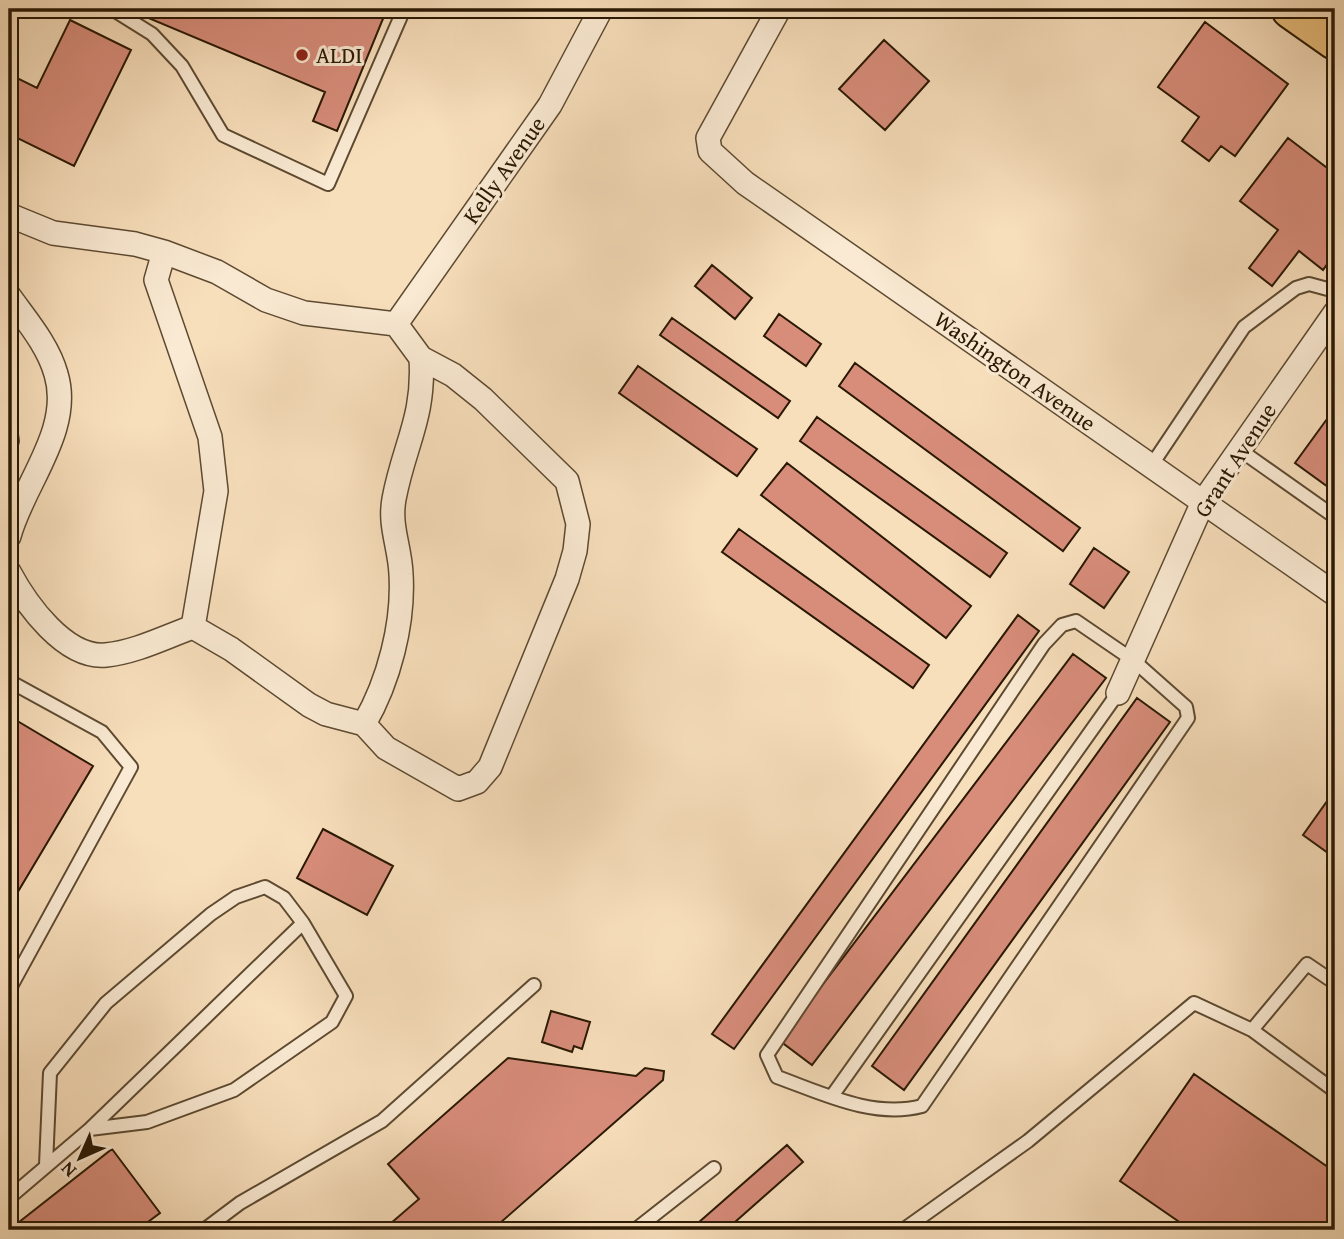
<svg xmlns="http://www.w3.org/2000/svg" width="1344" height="1239" viewBox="0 0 1344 1239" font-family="'Gentium Book Plus',serif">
<rect width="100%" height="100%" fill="#f8dfbc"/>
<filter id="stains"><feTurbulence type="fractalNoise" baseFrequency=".00286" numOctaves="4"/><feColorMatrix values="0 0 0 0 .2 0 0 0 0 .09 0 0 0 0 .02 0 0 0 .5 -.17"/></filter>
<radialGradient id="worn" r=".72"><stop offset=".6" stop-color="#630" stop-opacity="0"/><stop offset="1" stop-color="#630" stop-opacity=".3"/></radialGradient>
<!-- building -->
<path fill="#d88d7b" stroke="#291803" stroke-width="2" d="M149 9H387L337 131 313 121 325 92 146 17Z
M70 20 131 50 74 166 9 134V74L37 88Z
M1205 22 1288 84 1235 156 1221 146 1209 161 1182 141 1199 117 1158 87Z
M884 40 929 81 885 130 839 89Z
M1288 138 1335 174V253L1323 270 1299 251 1272 286 1249 268 1278 230 1240 201Z
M712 265 752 298 735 319 695 286Z
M779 314 821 344 806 366 764 336Z
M672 318 790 401 778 418 660 335Z
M855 363 1080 528 1063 551 839 386Z
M638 366 757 449 737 476 619 393Z
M1335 408V492L1295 463Z
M817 417 1007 553 990 577 800 441Z
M787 463 971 606 946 638 761 495Z
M739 529 929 665 913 688 722 552Z
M1094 548 1129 572 1104 608 1070 584Z
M1018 615 1039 631 734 1049 712 1034Z
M1073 654 1106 678 812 1065 780 1041Z
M1137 698 1170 722 904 1090 872 1066Z
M9 716 93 766 13 900 9 897Z
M1335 790V858L1303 835Z
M323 829 393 866 367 915 297 878Z
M551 1011 590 1022 582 1049 574 1046 572 1052 542 1042Z
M508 1058 636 1076 645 1068 664 1071 663 1080 492 1230H383L419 1199 388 1164Z
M1194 1074 1335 1172V1230H1191L1120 1181Z
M787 1145 803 1162 726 1230H690Z
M112 1149 160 1213 137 1230H9Z"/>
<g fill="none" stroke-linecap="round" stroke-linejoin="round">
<!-- service casing -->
<g stroke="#5d4a31" stroke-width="16">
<path id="service" d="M112 9 152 34 182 66 223 135 328 184 404 9
M9 422 12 441 9 448
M1240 450 1335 517
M1151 466 1244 327 1296 288 1309 284 1335 291
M1076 621 1133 660 1186 707 1188 718 922 1106C873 1119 822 1093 777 1077L767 1055 1044 644 1062 625Z
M9 681 102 732 131 767 9 990
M1252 1030 1335 1091
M832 1096 1118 693
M46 1165 50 1073 106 1003 211 914 236 897 265 887 284 898 303 923
M9 1198 90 1129 303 923 346 996 332 1022 234 1090 147 1122 90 1129
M204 1230 240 1203 382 1121 534 985
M635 1230 714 1168
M903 1230 1028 1141 1194 1003 1252 1030 1307 964 1335 983"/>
</g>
<!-- minor casing -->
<g stroke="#5d4a31" stroke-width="26">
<path id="minor" d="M779 9 708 138 710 151 745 183 1335 594
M9 215 53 233 135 244 164 252 217 272 266 300 304 313 396 324 421 358 453 375 483 399 567 481 578 524 575 551 567 579 490 767 477 782 458 789 386 748 364 724 326 714 309 705 231 649 193 627 216 491 210 437 156 280 164 252
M9 296C26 320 48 345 56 374 73 430 23 484 9 536
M396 324 550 105 601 9
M9 572C26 604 65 659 106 655 136 652 165 637 193 627
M1118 693 1203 502 1335 313
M364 724C389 681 404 623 401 574 400 547 389 526 394 499 404 445 425 417 421 358"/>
</g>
<!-- trunk casing -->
<g stroke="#291803" stroke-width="42">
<path id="trunk" d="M1291 9 1335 40"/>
</g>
<!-- service -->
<use href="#service" stroke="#faead3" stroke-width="12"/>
<!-- minor -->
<use href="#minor" stroke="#faead3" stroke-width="23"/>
<!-- trunk -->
<use href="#trunk" stroke="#ecc07e" stroke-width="38"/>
</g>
<!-- markers -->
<circle fill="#8f2418" stroke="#faead3" stroke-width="2.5" cx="302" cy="55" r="7"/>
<g text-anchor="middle" stroke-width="6" stroke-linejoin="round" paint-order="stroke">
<!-- poi labels -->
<g font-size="23" fill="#291803" stroke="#faead3" text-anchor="start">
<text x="316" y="63">ALDI</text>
</g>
<!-- street labels -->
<g font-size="23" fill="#291803" stroke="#faead3">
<text transform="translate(504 170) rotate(-55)" y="8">Kelly Avenue</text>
<text transform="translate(1015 371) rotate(35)" y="8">Washington Avenue</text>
<text transform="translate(1235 460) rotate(-57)" y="8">Grant Avenue</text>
</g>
</g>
<!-- margin -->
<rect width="1344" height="1239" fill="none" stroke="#f8dfbc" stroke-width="35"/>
<rect x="10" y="10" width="1323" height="1218" fill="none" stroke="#291803" stroke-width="3.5"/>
<rect x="18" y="18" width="1309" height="1204" fill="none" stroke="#291803" stroke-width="2"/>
<!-- north arrow -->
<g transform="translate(80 1158) rotate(225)" stroke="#faead3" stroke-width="5" paint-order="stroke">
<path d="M0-5L12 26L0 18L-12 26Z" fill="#291803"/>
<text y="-10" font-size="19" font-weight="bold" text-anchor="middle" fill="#291803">N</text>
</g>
<rect width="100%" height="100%" filter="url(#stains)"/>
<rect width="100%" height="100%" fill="url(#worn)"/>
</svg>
